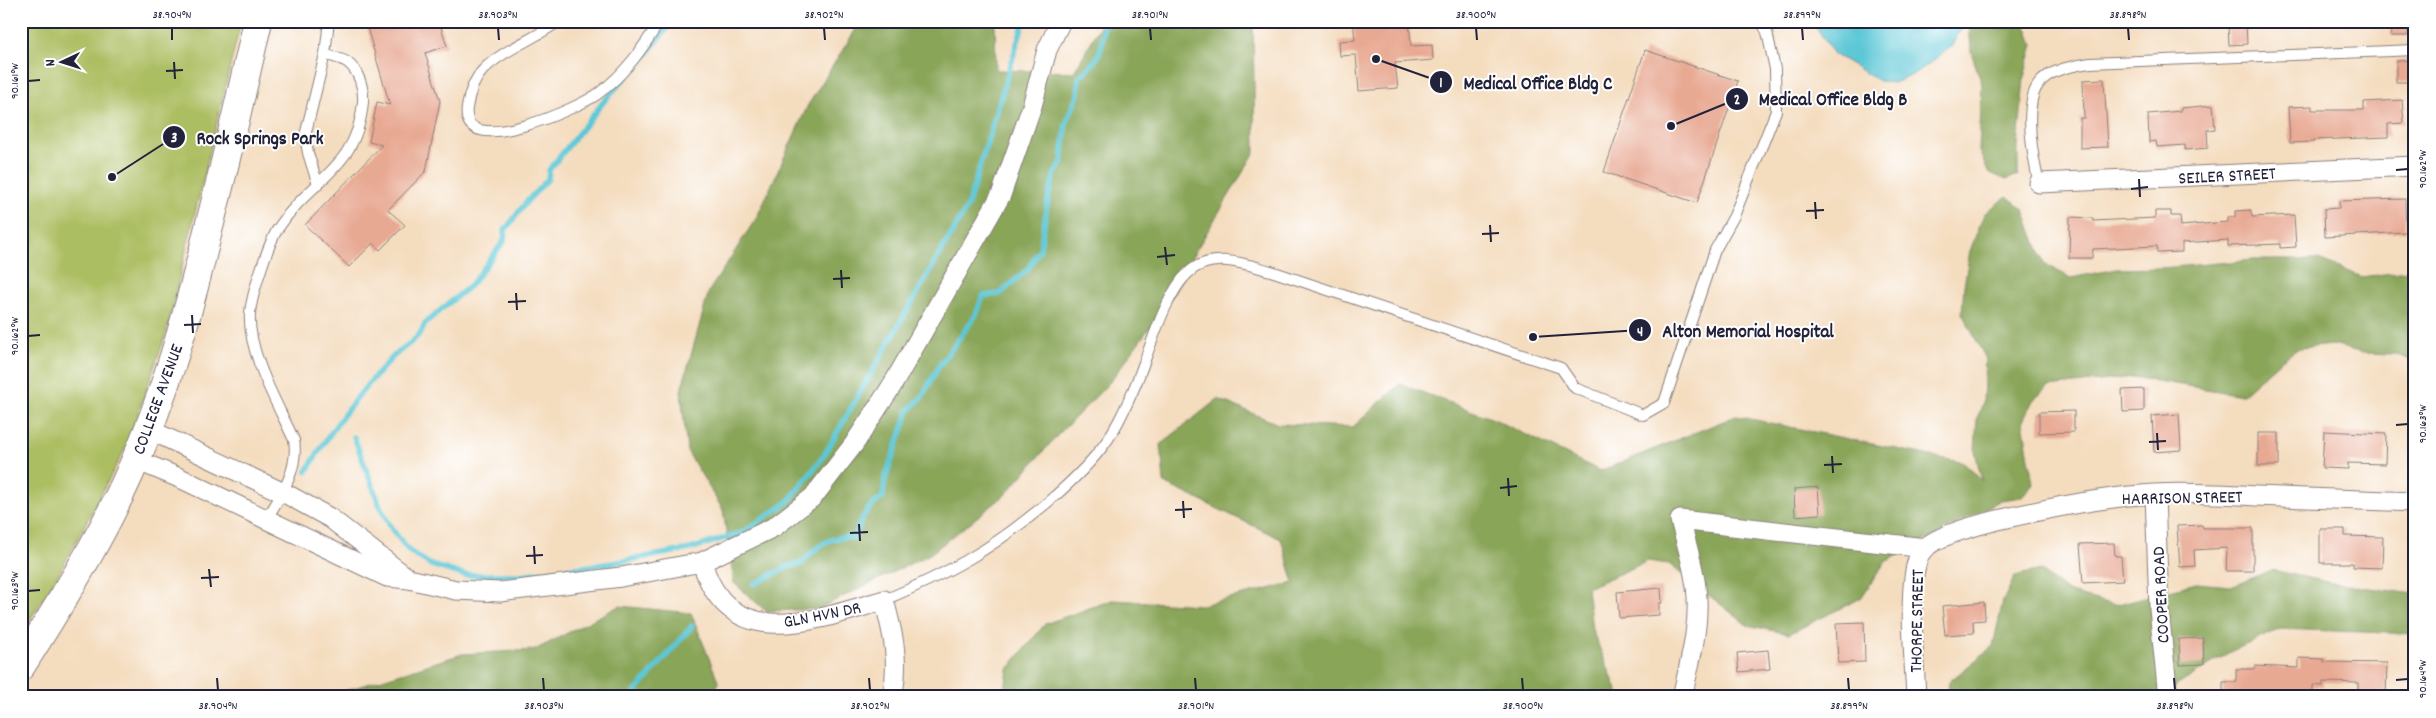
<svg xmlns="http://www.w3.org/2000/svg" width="2436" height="718" viewBox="0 0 2436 718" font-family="Dekko,sans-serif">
<rect width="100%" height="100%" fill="#fff"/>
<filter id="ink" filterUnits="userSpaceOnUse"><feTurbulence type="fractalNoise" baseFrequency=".02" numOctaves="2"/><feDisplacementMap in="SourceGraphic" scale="10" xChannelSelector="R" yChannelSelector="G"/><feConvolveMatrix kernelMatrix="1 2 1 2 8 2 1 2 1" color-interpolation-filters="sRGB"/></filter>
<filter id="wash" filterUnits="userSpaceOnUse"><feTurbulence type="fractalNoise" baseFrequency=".0096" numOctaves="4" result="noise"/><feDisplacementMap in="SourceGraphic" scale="20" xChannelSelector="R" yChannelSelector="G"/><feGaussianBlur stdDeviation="1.12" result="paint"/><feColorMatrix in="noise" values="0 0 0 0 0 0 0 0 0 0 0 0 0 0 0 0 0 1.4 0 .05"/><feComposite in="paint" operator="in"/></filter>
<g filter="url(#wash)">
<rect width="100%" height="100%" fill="#f4dcbe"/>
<!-- green -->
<path fill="#acbe62" stroke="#67704e" d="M21 21H241L166 334 126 447 62 568 21 634Z"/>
<!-- forest -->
<path fill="#89a558" stroke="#56644a" d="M861 21H995L996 70 1074 72 1103 21H1253L1255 152 1192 257 1172 297 1109 383 1057 436 1004 496 930 554 818 609 766 611 734 583 723 510 687 451 681 391 709 291 757 217 808 105Z
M1969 21H2024L2033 44 2024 77 2018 146V175L2006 180 1988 172 1979 151 1982 84 1971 52Z
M2007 196 2024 210 2044 264 2071 278 2116 269 2162 268 2253 260H2318L2362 277 2415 270V362L2395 354 2363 353 2333 345 2299 348 2279 362 2242 395 2133 377 2049 387 2033 400 2023 421 2033 484 2022 497 2001 500 1885 562 1861 598 1789 634 1747 625 1669 564 1648 561 1587 588 1592 630 1620 697H1004L1008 669 1045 624 1112 600 1201 605 1294 583 1281 539 1164 483 1161 444 1218 399 1278 424 1353 427 1400 384 1496 420 1600 471 1736 416 1965 463 1982 481 1975 451 1977 418 1983 403 1985 357 1962 313 1964 286 1970 251 1984 214Z
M2041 570 2067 592 2115 605 2196 583 2231 586 2272 570 2332 583 2415 594V634L2280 629 2228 653 2159 697H1947L1949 682 1993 646 2003 601 2015 576Z
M619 606 691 613 719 683 710 697H311L332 695 462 654 535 650Z"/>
<!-- water -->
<path fill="#5cc7d6" stroke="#3f7488" d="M1812 21H1963L1961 29 1951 47 1915 74 1893 83 1879 81 1834 54Z"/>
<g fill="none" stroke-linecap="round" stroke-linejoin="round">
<!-- stream -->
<path stroke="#5cc7d6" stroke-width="5.5" d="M354 437 380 506 391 528 409 551 431 565 464 575H520L607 564 690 549 741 533 788 502 823 457 968 205 1024 21
M307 471C330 431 359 392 392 358 403 346 420 340 425 323L471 285 504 241 505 230 528 200 548 179 549 170 605 100 643 59 671 23 676 21
M754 584 787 567 802 563C816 546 833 533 855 538 861 517 865 510 883 497L885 479 909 410 922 397 939 366 976 315 983 296 1000 294 1028 269 1040 249 1049 194 1055 173 1062 162 1066 124 1078 95 1079 77C1102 58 1102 51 1104 21
M631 697 692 626"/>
</g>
<g id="blocks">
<!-- building -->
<path fill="#e8a993" d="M365 21H439L447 46 425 53 440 101 426 171 388 210 405 225 380 250 373 243 349 267 305 225 382 145 369 142 377 102 390 105Z
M1353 21H1409L1411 46 1432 45 1433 60 1395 63 1398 88 1359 91 1356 55 1340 56 1339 41 1355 40Z
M2390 21H2408V36H2391Z
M2246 22 2247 44 2229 45 2228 23Z
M1645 50 1738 81 1697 203 1604 172Z
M2415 60V82H2396V61Z
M2104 79 2108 147 2080 148V118H2084L2083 80Z
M2402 100 2404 123 2388 124V137L2313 140 2314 142 2290 143 2288 107 2312 106V110H2364V102Z
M2213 105 2215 129 2207 130 2208 148 2185 150V145L2157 147 2156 141 2149 142 2148 114 2181 111V108Z
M2405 199 2406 232 2325 237 2324 209 2339 208V201Z
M2251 210 2252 217 2294 215 2296 247 2280 248V244L2228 246V240L2182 243V252L2157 253V246L2093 249 2092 258H2069L2070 217 2093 218V221L2155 218V211H2171V216H2180L2181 226 2227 222V217H2235V211Z
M2144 389V411L2123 412 2122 390Z
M2074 411V432L2039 433V412Z
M2179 414 2181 450 2154 452 2152 416Z
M2324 431 2386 434 2385 464 2348 463V469L2322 468Z
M2258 433H2279V466H2258Z
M1818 487 1820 514 1795 516 1794 489Z
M2202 525 2203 528H2253V571H2226L2227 548 2194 550 2195 566 2180 567 2177 526Z
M2320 529H2345V536L2383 537 2382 568 2353 567V563H2320Z
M2114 543 2115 556H2121L2123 581 2083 583 2080 544Z
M1661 588 1662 603H1659V615L1619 618 1617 592Z
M1984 602 1985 620 1973 621 1974 633 1945 635 1942 606Z
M1864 622 1865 662 1838 663 1836 623Z
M2203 638 2204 664 2180 665 2179 639Z
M1768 650 1770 669 1739 672 1737 653Z
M2299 658 2324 659V662L2387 663 2386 697 2358 695V683L2323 682V686L2313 685V697H2223V682H2236V669H2255V666L2299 668Z"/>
</g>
</g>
<g filter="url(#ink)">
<use href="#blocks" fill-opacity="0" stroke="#8b7f7c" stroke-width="1"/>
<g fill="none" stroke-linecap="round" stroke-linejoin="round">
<!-- service casing -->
<g stroke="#8b7f7c" stroke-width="12">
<path id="service" d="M559 21C535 39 504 49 483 70 473 81 469 94 467 108 459 162 581 107 599 93 625 74 643 48 660 21
M2039 183C2033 159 2023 106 2038 85 2049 69 2073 66 2090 63L2415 50
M318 185 308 153 305 136 325 54
M266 520C281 495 299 470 294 440 278 405 247 352 250 313 252 294 268 243 279 227 311 178 357 170 363 102 364 88 359 71 347 62 341 58 331 57 325 54L329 21
M884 600C949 573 994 548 1048 502 1069 484 1090 465 1106 442 1116 428 1124 411 1131 395 1147 362 1162 297 1188 273 1211 251 1245 264 1271 271L1561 368 1575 388 1643 415 1664 403 1715 250 1734 216 1776 111 1775 69 1767 32 1761 21"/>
</g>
<!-- minor casing -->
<g stroke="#8b7f7c" stroke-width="21">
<path id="minor" d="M2039 183 2415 166
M148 429 290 496 330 518 409 579
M136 460 182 479 387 577 409 579 456 590 500 592 621 577 702 562 774 527 813 497 854 444 893 384 1001 195 1032 106 1047 50 1061 21
M2155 494 2159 609 2168 697
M702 562C729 655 816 620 884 600 893 633 900 662 892 697
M1682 697C1690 662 1701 622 1696 587 1693 564 1686 542 1680 520L1926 548
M1916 697C1915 666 1905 573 1922 551 1935 535 1978 525 1998 520 2049 508 2102 497 2154 494 2188 492 2222 494 2256 496 2309 498 2362 500 2415 502"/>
</g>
<!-- secondary casing -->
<g stroke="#8b7f7c" stroke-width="30">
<path id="secondary" d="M21 666C60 604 99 542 129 475 165 397 188 314 208 231 226 161 242 91 258 21"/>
</g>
<!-- service -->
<use href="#service" stroke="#fff" stroke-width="10"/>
<!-- minor -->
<use href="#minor" stroke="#fff" stroke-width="19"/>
<!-- secondary -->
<use href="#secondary" stroke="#fff" stroke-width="28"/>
</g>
</g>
<!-- ticks -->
<path fill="none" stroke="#22223b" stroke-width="2" d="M172 28V40M498 28 499 40M824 28 825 40M1150 28 1151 40M1476 28 1477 40M1802 28 1803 40M2128 28 2129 40M174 62 175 79M166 71 183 70M28 81 40 80M2396 170 2408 169M2139 179 2140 197M2131 189 2148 187M1815 202 1816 219M1806 211 1824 210M1490 225 1491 242M1482 234 1499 233M1165 247 1167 265M1157 257 1175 255M841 270 842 288M833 279 850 278M516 293 517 310M508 302 526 301M192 315 193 333M184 325 201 324M28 336 40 335M2396 425 2408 424M2157 433 2158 450M2149 442 2166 441M1832 456 1833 473M1824 465 1842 464M1508 478 1509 496M1500 488 1517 486M1183 501 1184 518M1175 510 1192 509M859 524 860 541M850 533 868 532M534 546 535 564M526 556 543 555M209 569 211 587M201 578 219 577M28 591 40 590M217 678 218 690M543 678 544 690M869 678 870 690M1195 678 1196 690M1522 678 1523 690M1848 678 1849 690M2174 678 2175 690M2396 680 2408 679"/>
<g text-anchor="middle" stroke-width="4" stroke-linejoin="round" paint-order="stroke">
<!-- street labels -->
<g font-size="18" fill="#22223b" stroke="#fff">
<text transform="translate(2227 175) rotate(-3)" y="6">SEILER STREET</text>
<text transform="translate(157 399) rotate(-70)" y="6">COLLEGE AVENUE</text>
<text transform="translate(2182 497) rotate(-1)" y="6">HARRISON STREET</text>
<text transform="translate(2160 595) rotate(-93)" y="6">COOPER ROAD</text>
<text transform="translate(822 614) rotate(-11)" y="6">GLN HVN DR</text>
<text transform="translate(1916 621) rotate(-89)" y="6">THORPE STREET</text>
</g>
</g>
<!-- callouts -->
<path fill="none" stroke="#22223b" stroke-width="2" d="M1376 59L1441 82M1671 126L1737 99M112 177L174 137M1533 337L1640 330"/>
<g fill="#22223b" stroke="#fff" stroke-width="2">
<circle cx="1376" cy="59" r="5"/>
<circle cx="1671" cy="126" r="5"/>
<circle cx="112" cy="177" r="5"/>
<circle cx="1533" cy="337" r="5"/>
<circle cx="1441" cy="82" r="12"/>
<circle cx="1737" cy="99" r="12"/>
<circle cx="174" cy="137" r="12"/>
<circle cx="1640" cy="330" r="12"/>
</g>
<g font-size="15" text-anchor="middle" font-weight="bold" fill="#fff">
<text x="1441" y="87">1</text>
<text x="1737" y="104">2</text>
<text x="174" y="142">3</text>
<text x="1640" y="336">4</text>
</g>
<g font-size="19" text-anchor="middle" font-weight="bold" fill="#22223b" stroke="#fff" stroke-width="4" stroke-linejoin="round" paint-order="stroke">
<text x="1538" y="89">Medical Office Bldg C</text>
<text x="1833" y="105">Medical Office Bldg B</text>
<text x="260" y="144">Rock Springs Park</text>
<text x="1748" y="337">Alton Memorial Hospital</text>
</g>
<!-- margin -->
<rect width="2436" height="718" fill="none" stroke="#fff" stroke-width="55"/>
<!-- north arrow -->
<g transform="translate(62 62) rotate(266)" stroke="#ffffff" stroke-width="4" paint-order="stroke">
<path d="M0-4L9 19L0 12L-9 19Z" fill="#22223b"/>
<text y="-8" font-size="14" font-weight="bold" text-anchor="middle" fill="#22223b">N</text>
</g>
<rect x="28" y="28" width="2380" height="662" fill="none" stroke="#22223b" stroke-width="2"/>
<g font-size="12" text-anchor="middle" fill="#22223b">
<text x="172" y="18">38.904°N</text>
<text x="498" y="18">38.903°N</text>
<text x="824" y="18">38.902°N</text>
<text x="1150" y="18">38.901°N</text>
<text x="1476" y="18">38.900°N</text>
<text x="1802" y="18">38.899°N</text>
<text x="2128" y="18">38.898°N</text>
<text transform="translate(14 81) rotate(-90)" y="4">90.161°W</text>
<text transform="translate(2422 169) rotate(-90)" y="4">90.162°W</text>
<text transform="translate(14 336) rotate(-90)" y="4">90.162°W</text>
<text transform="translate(2422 424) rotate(-90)" y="4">90.163°W</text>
<text transform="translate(14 591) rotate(-90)" y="4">90.163°W</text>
<text transform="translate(2422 679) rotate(-90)" y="4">90.164°W</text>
<text x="218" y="709">38.904°N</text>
<text x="544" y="709">38.903°N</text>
<text x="870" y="709">38.902°N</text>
<text x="1196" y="709">38.901°N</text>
<text x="1523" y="709">38.900°N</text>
<text x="1849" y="709">38.899°N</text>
<text x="2175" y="709">38.898°N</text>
</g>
</svg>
